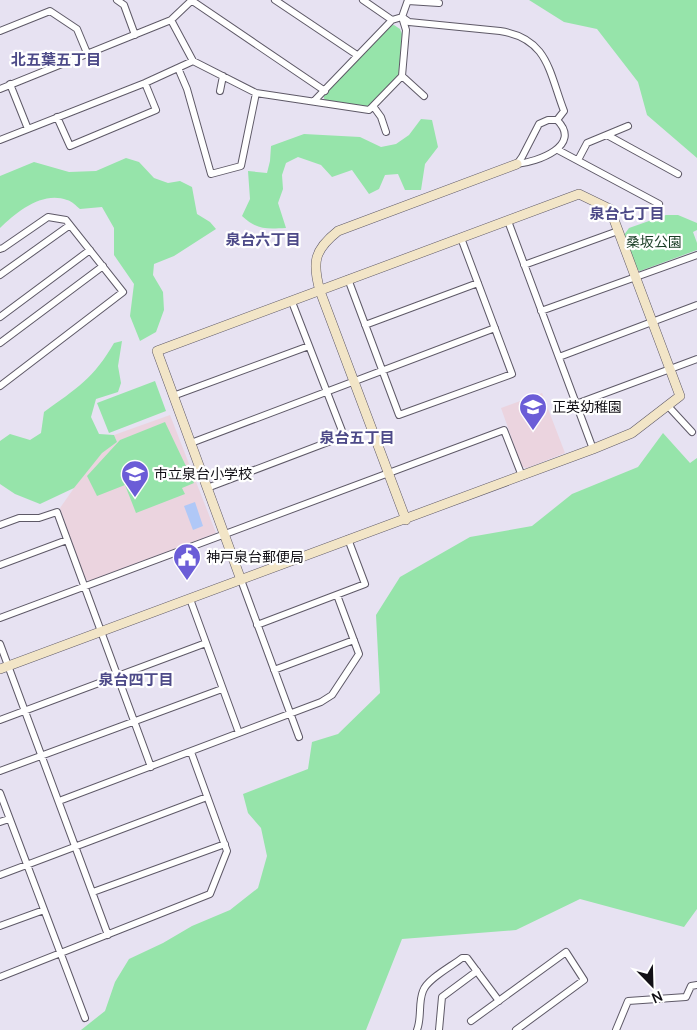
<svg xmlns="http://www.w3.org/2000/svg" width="697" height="1030" viewBox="0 0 697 1030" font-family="Manrope,'Noto Sans JP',sans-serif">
<rect width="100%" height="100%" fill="#e7e2f2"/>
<!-- education -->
<path fill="#ebd4df" d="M542 393 565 453 527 468 522 467 501 408Z
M170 415 216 533 89 581 85 579 60 508 74 488 101 453 117 442 114 435Z"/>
<!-- green -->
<path fill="#96e4aa" d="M529 0H697V158L647 115 638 82 597 29 564 22Z
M394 25 400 29 402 34 399 74 366 109 325 101 323 95 388 26Z
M421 119 432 120 438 147 425 164 421 190H405L398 174 385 175 379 189 369 194 352 170 332 177 321 165 298 157 286 163 282 175 283 189 278 203 286 228C266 229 257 230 242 216L250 199 248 171 267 173 270 161 271 146 304 134 360 137 381 147 396 144 409 135Z
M126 158 139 162 154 178 168 183 180 181 192 187 197 214 210 222 216 229 174 256 154 264 153 275 163 292 164 310 156 332 140 341 130 316 134 284 114 255V228L102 207 80 209C76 206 72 201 67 200 42 191 17 212 0 228V176L34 162 69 172 96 171Z
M666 215H678L697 223V230L693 232 697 243V250L640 271 636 269 624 235 629 228Z
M122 341 118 366 121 383 118 392 96 399 91 417 99 434 114 435 117 442 102 453 74 488 40 504 15 494 0 484V441L10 434 30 440 41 433 44 412C76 389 94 378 114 343Z
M155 381 166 411 109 433 97 403Z
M165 422 194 483 182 488 185 494 136 513 125 485 97 496 87 476 120 440Z
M663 433 690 463 697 458V909L684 927 580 899 516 930 402 939 366 1030H81L105 1011 115 982 129 959 163 943 192 926 230 910 258 888 267 856 261 828 248 813 243 794 308 769 312 742 338 734 380 693 376 615 400 577 470 537 532 526 572 494 638 467Z"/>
<!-- water -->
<path fill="#b0c8f7" d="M195 502 203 526 193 530 184 506Z"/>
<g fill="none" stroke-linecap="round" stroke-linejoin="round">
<!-- street casing -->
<g stroke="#5e5967" stroke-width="8">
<path id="street" d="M117 0 124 5 135 35
M191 0 325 91
M275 0 357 55
M363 0 392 20
M408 1 439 3
M171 20 193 61
M0 31 50 11 77 29 87 53
M178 68 187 89 211 174 241 166 256 93
M402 76 424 96
M10 84 28 129
M0 89 171 20 192 0
M220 91 223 76
M314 101 392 20 402 17 409 22 500 31C548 38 549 72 564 111L557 120
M373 106 381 117 386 132
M57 117 70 146 156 110 145 83
M548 120H557C583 146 537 162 517 164L522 157 539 124Z
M607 135 678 174
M0 140 145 83 193 61 256 93 369 110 402 76 406 30 402 17 408 0
M558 150 659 204
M578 160 587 143 628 126
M508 221 593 449
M0 249 3 248 48 217 66 220 123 292 0 386
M524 265 618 231
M0 275 70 225
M348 279 399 415 512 374 461 238
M541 311 697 255
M0 317 90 250
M365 325 478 283
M0 343 103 266
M559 357 697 305
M173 396 309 346
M576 404 697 359
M668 406 692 432
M191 443 495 328
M207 488 344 436 292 302
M0 525 19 518H39L57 512 151 767
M0 565 67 540
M241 580 299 737
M190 599 239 733
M0 618 504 430 522 476
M257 625 365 584 348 539
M0 644 108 935
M274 670 354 640
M0 720 206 643
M0 771 222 689
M0 793 85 1018
M59 801 321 702 332 695 359 654 337 595
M0 822 9 819
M0 875 207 797
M93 892 225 844
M0 926 44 910
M0 977 210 894 227 851 191 752
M471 1021 566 952 584 980 516 1030
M417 1030C422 1017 418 1003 423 991 427 979 452 966 462 958H467L499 1001
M439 1030 442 997 477 971
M616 1030 628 1001 686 997 691 986 697 985"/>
</g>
<!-- secondary casing -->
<g stroke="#5e5967" stroke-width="10">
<path id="secondary" d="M406 520 320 291C312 262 314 250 338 231L517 164
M0 669 593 449 632 433 680 396 610 209 579 194 157 351 241 580"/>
</g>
<!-- street -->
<use href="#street" stroke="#fff" stroke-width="6"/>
<!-- secondary -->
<use href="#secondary" stroke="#f2e5c7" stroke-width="9"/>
</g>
<!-- icons -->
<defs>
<g id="school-pin" transform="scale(1.4375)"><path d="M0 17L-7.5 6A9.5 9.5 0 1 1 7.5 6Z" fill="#6b5dd7" stroke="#fff"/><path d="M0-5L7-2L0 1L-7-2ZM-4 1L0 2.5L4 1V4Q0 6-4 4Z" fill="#fff"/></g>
<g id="civic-pin" transform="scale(1.4375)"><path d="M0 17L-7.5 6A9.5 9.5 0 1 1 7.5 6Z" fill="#6b5dd7" stroke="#fff"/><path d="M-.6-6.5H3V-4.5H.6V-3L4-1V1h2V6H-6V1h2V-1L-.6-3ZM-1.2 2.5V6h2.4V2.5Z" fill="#fff"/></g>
</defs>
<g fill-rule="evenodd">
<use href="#school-pin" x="533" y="407"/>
<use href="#school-pin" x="135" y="474"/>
<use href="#civic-pin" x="187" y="557"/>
</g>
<g text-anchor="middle" stroke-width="4.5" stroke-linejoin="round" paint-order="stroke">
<!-- park labels -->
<g font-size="14" fill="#193c24" stroke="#fff">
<text x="654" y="247">桑坂公園</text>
</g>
<!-- poi labels -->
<g font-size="14" fill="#121016" stroke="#fff" text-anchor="start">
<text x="552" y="412">正英幼稚園</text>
<text x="154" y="479">市立泉台小学校</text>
<text x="206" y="562">神戸泉台郵便局</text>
</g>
<!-- neighbourhood labels -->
<g font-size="15" font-weight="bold" fill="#4d4a88" stroke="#fff">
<text x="56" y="65">北五葉五丁目</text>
<text x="627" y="219">泉台七丁目</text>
<text x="263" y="245">泉台六丁目</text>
<text x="357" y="443">泉台五丁目</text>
<text x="136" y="685">泉台四丁目</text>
</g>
</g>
<!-- north arrow -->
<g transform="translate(652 985) rotate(157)" stroke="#ffffff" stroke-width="4" paint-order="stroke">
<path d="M0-4L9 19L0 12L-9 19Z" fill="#121016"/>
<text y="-8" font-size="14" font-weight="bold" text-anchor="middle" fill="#121016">N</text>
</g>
</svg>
